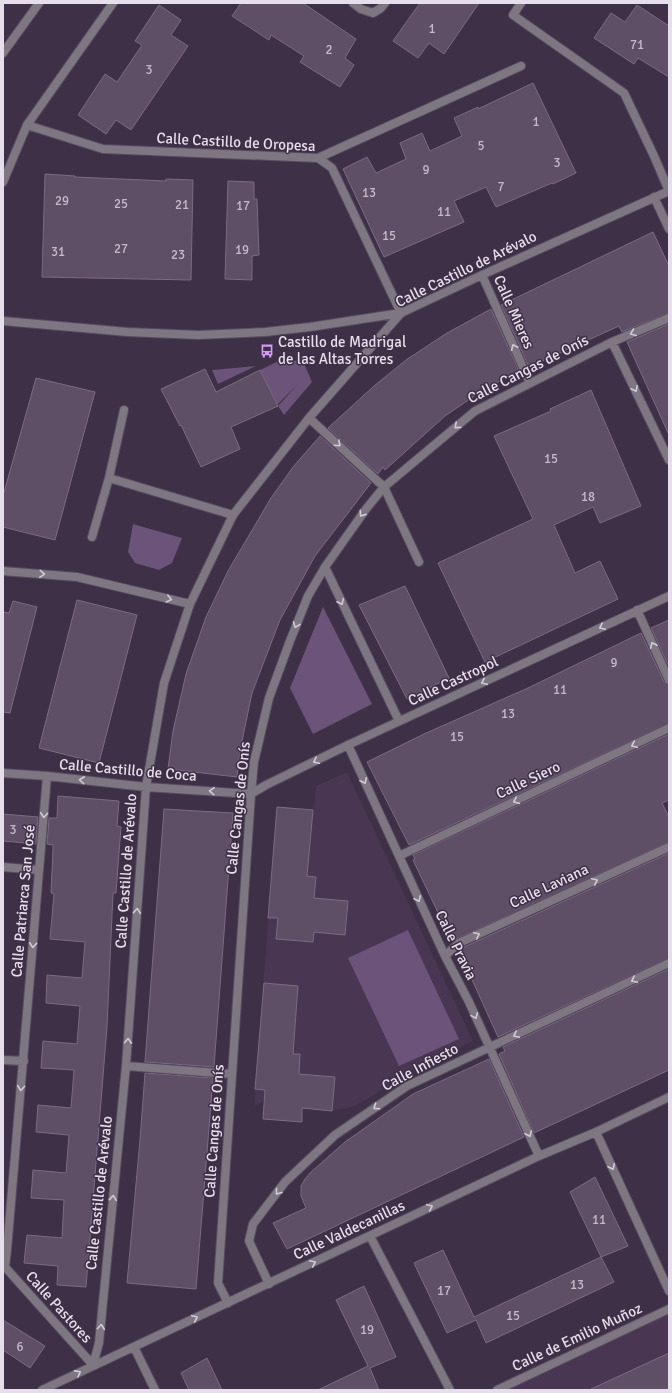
<svg xmlns="http://www.w3.org/2000/svg" width="672" height="1393" viewBox="0 0 672 1393" font-family="Signika,sans-serif">
<rect width="100%" height="100%" fill="#3e3046"/>
<!-- built -->
<path fill="#483652" d="M347 772 473 1041 420 1067 355 1106 332 1111 302 1108V1122L263 1119 264 1100 255 1106V1089L277 807 314 809 316 786Z
M669 1309V1390H497Z"/>
<!-- green -->
<path fill="#6b5379" d="M281 360 303 361 312 382 284 415 278 406 297 385 277 405 260 370Z
M256 366 218 384 212 370Z
M133 524 182 538 172 563 159 570 135 563 128 552Z
M323 607 372 704 313 734 290 688Z
M408 930 459 1039 399 1066 348 958Z"/>
<!-- building -->
<path fill="#5e4e66" stroke="#7b6b84" d="M241 3H303L356 39 345 58 354 65 340 87 300 62 304 56 271 35 269 40 232 16Z
M420 3H479L444 54 429 43 418 58 393 41Z
M159 5 181 20 171 35 188 46 131 130 116 120 106 134 78 115 105 74 117 82 142 45 135 41Z
M637 5 669 26V77L638 58 634 64 594 38 611 13 625 22Z
M533 83 576 173 553 184 552 183 496 207 486 187 454 201 464 222 384 257 343 169 367 157 376 173 406 159 400 143 422 133 430 151 462 136 454 118 478 107V109Z
M45 174 75 176V177L166 181V179L193 180 191 280 42 277Z
M228 181 254 182V199H257L259 255 252 256V280L225 279Z
M653 232 669 266V313L622 332 619 326 529 367 501 305Z
M491 309 519 371 486 388 445 416 385 470 383 467 378 474 328 428 374 386 406 360 447 333Z
M669 324V435L627 342Z
M205 369 216 392 260 370 278 406 231 427 240 449 201 467 181 425 180 426 161 389Z
M36 378 95 392 55 540 3 527V496Z
M591 390 641 506 600 523 593 507 554 525 575 573 600 561 618 599 485 662 438 563 533 519 494 436 551 411 550 409Z
M320 436 371 483 315 556 280 620 252 693 240 751 237 777 168 769 173 731 186 674 206 617 228 571 271 498 293 467Z
M405 586 449 678 407 699 359 605Z
M77 600 137 615 99 763 39 748Z
M13 601 37 607 10 713 3 712V612L9 613Z
M669 620V667L651 628Z
M641 633 664 682 669 685V723L409 845 367 762 424 734 528 688Z
M669 734V800L662 803 669 817V842L454 940 453 939 451 940 413 860 415 859 413 855Z
M58 796 119 801 117 826 121 827 116 893H113L107 1027 86 1287 57 1285 58 1266 24 1263 27 1235 62 1238 64 1200 31 1198 33 1170 66 1173 69 1135 36 1132 38 1105 71 1108 74 1070 41 1068 43 1041 77 1044 80 1006 46 1003 47 975 82 978 85 942 50 939 54 894 51 893 53 850V845L47 844 49 818H57Z
M277 807 313 810 307 876 316 877 314 898 348 901 345 935 314 932 313 942 276 939 278 918H268Z
M164 809 233 813 214 1067 145 1062Z
M3 814 38 817 36 844 3 841Z
M669 853V958L498 1037 459 951 462 948Z
M669 969V1070L534 1133 499 1054 505 1051 503 1047Z
M264 983 298 986 293 1054H300L299 1074 335 1077 332 1111 302 1108V1122L263 1119 265 1090 255 1089Z
M489 1059 524 1137 287 1249 273 1223 306 1208 301 1196V1186L305 1179 311 1172 345 1142 413 1094Z
M145 1073 213 1078 196 1289 127 1283 140 1140Z
M595 1177 628 1246 601 1257 570 1192Z
M443 1250 474 1317 601 1257 614 1282 486 1343 476 1320 447 1333 414 1263Z
M364 1286 396 1357 370 1368 379 1390H318L368 1366 336 1300Z
M3 1320 45 1346 30 1368 3 1350Z
M669 1353V1390H589Z
M207 1358 222 1390H189L181 1373Z"/>
<g fill="none" stroke-linecap="round" stroke-linejoin="round">
<!-- lane casing -->
<g stroke="#594c61" stroke-width="10">
<path id="lane" d="M318 158 521 66
M109 478 233 515
M384 487 419 562
M92 537 109 478 124 410"/>
</g>
<!-- street casing -->
<g stroke="#594c61" stroke-width="10">
<path id="street" d="M353 3 361 9 373 13 381 8 385 3
M521 3 513 15 624 93 654 156 669 191
M3 53 39 3
M27 125 103 149 318 158 332 168 401 313
M3 182 27 125 113 3
M654 197 669 229
M482 275 530 383
M3 321 128 332 198 335 265 332 310 327 401 313
M612 342 669 460
M309 418 384 487
M325 567 399 721
M3 571 77 577 190 604
M637 610 669 680
M348 745 445 956 469 1002 539 1156
M3 773 47 776 146 787 251 794 266 785 348 745 669 596
M399 856 669 728
M3 867 39 870
M445 956 459 943 669 847
M3 1060 24 1061
M126 1066 231 1074
M596 1132 669 1291
M370 1236 450 1390
M5 1267 7 1250 47 776
M5 1267 93 1365
M269 1284 249 1241 253 1224 285 1182 335 1135 407 1086 669 963
M228 1303 218 1283 251 794 254 762 269 698 290 641 308 596 325 567 366 509 384 487 475 411 612 342 669 318
M134 1347 155 1390
M93 1365 99 1343 126 1066 146 787 164 683 190 604 233 515 309 418 401 313 482 275 669 191
M42 1390 539 1156 596 1132 669 1097
M497 1390 669 1309"/>
</g>
<!-- lane -->
<use href="#lane" stroke="#7e7782" stroke-width="8"/>
<!-- street -->
<use href="#street" stroke="#7e7782" stroke-width="8"/>
</g>
<!-- one-way arrows -->
<defs><path id="oneway-chevron" d="M-2-3.5L2.5 0L-2 3.5" fill="none" stroke-width="1.6" stroke-linecap="round" stroke-linejoin="round"/></defs>
<g stroke="#d2c9d7">
<use href="#oneway-chevron" transform="translate(633 333) rotate(157)"/>
<use href="#oneway-chevron" transform="translate(514 347) rotate(-114)"/>
<use href="#oneway-chevron" transform="translate(635 389) rotate(64)"/>
<use href="#oneway-chevron" transform="translate(457 426) rotate(140)"/>
<use href="#oneway-chevron" transform="translate(338 444) rotate(43)"/>
<use href="#oneway-chevron" transform="translate(362 514) rotate(125)"/>
<use href="#oneway-chevron" transform="translate(42 574) rotate(4)"/>
<use href="#oneway-chevron" transform="translate(169 599) rotate(13)"/>
<use href="#oneway-chevron" transform="translate(341 602) rotate(64)"/>
<use href="#oneway-chevron" transform="translate(296 625) rotate(112)"/>
<use href="#oneway-chevron" transform="translate(602 627) rotate(155)"/>
<use href="#oneway-chevron" transform="translate(653 645) rotate(-115)"/>
<use href="#oneway-chevron" transform="translate(484 682) rotate(155)"/>
<use href="#oneway-chevron" transform="translate(634 745) rotate(155)"/>
<use href="#oneway-chevron" transform="translate(316 761) rotate(154)"/>
<use href="#oneway-chevron" transform="translate(82 780) rotate(-174)"/>
<use href="#oneway-chevron" transform="translate(364 781) rotate(65)"/>
<use href="#oneway-chevron" transform="translate(212 791) rotate(-176)"/>
<use href="#oneway-chevron" transform="translate(516 801) rotate(155)"/>
<use href="#oneway-chevron" transform="translate(44 815) rotate(95)"/>
<use href="#oneway-chevron" transform="translate(595 881) rotate(-25)"/>
<use href="#oneway-chevron" transform="translate(418 899) rotate(65)"/>
<use href="#oneway-chevron" transform="translate(137 911) rotate(-86)"/>
<use href="#oneway-chevron" transform="translate(477 935) rotate(-25)"/>
<use href="#oneway-chevron" transform="translate(33 945) rotate(95)"/>
<use href="#oneway-chevron" transform="translate(634 980) rotate(155)"/>
<use href="#oneway-chevron" transform="translate(475 1016) rotate(66)"/>
<use href="#oneway-chevron" transform="translate(516 1035) rotate(155)"/>
<use href="#oneway-chevron" transform="translate(128 1041) rotate(-86)"/>
<use href="#oneway-chevron" transform="translate(21 1088) rotate(95)"/>
<use href="#oneway-chevron" transform="translate(376 1107) rotate(146)"/>
<use href="#oneway-chevron" transform="translate(529 1134) rotate(65)"/>
<use href="#oneway-chevron" transform="translate(612 1167) rotate(65)"/>
<use href="#oneway-chevron" transform="translate(278 1192) rotate(128)"/>
<use href="#oneway-chevron" transform="translate(113 1198) rotate(-84)"/>
<use href="#oneway-chevron" transform="translate(430 1207) rotate(-25)"/>
<use href="#oneway-chevron" transform="translate(313 1263) rotate(-25)"/>
<use href="#oneway-chevron" transform="translate(195 1318) rotate(-25)"/>
<use href="#oneway-chevron" transform="translate(101 1327) rotate(-85)"/>
<use href="#oneway-chevron" transform="translate(78 1373) rotate(-28)"/>
</g>
<!-- icons -->
<defs>
<g id="bus-bare" transform="scale(1.08)"><path d="M-5-6H5V4H4V6H2V4H-2V6H-4V4H-5ZM-3.5-4V0h7V-4ZM-3.5 1.2v1.5H-2V1.2ZM2 1.2v1.5H3.5V1.2Z" fill="#d89af8" stroke="#3e3046" stroke-width="2.5" paint-order="stroke"/></g>
</defs>
<g fill-rule="evenodd">
<use href="#bus-bare" x="267" y="351"/>
</g>
<g text-anchor="middle" stroke-width="3" stroke-linejoin="round" paint-order="stroke">
<!-- number labels -->
<g font-size="13" fill="#c5baca">
<text x="432" y="33">1</text>
<text x="637" y="49">71</text>
<text x="329" y="54">2</text>
<text x="149" y="74">3</text>
<text x="536" y="126">1</text>
<text x="481" y="150">5</text>
<text x="557" y="167">3</text>
<text x="426" y="174">9</text>
<text x="501" y="191">7</text>
<text x="369" y="197">13</text>
<text x="62" y="205">29</text>
<text x="121" y="208">25</text>
<text x="182" y="209">21</text>
<text x="243" y="210">17</text>
<text x="444" y="216">11</text>
<text x="389" y="240">15</text>
<text x="121" y="253">27</text>
<text x="242" y="254">19</text>
<text x="58" y="256">31</text>
<text x="178" y="259">23</text>
<text x="551" y="463">15</text>
<text x="588" y="501">18</text>
<text x="614" y="667">9</text>
<text x="560" y="694">11</text>
<text x="508" y="718">13</text>
<text x="457" y="741">15</text>
<text x="13" y="834">3</text>
<text x="599" y="1224">11</text>
<text x="577" y="1289">13</text>
<text x="444" y="1295">17</text>
<text x="513" y="1320">15</text>
<text x="367" y="1334">19</text>
<text x="20" y="1351">6</text>
</g>
<!-- street labels -->
<g font-size="15" fill="#e7deec" stroke="#3e3046">
<text transform="translate(236 142) rotate(3)" y="5">Calle Castillo de Oropesa</text>
<text transform="translate(466 269) rotate(-26)" y="5">Calle Castillo de Arévalo</text>
<text transform="translate(514 312) rotate(66)" y="5">Calle Mieres</text>
<text transform="translate(528 369) rotate(-27)" y="5">Calle Cangas de Onís</text>
<text transform="translate(453 681) rotate(-25)" y="5">Calle Castropol</text>
<text transform="translate(128 770) rotate(5)" y="5">Calle Castillo de Coca</text>
<text transform="translate(528 780) rotate(-25)" y="5">Calle Siero</text>
<text transform="translate(238 808) rotate(-84)" y="5">Calle Cangas de Onís</text>
<text transform="translate(126 871) rotate(-86)" y="5">Calle Castillo de Arévalo</text>
<text transform="translate(549 886) rotate(-25)" y="5">Calle Laviana</text>
<text transform="translate(23 901) rotate(-85)" y="5">Calle Patriarca San José</text>
<text transform="translate(456 945) rotate(64)" y="5">Calle Pravia</text>
<text transform="translate(420 1067) rotate(-28)" y="5">Calle Infiesto</text>
<text transform="translate(214 1131) rotate(-86)" y="5">Calle Cangas de Onís</text>
<text transform="translate(99 1193) rotate(-84)" y="5">Calle Castillo de Arévalo</text>
<text transform="translate(349 1230) rotate(-25)" y="5">Calle Valdecanillas</text>
<text transform="translate(59 1307) rotate(48)" y="5">Calle Pastores</text>
<text transform="translate(577 1337) rotate(-25)" y="5">Calle de Emilio Muñoz</text>
</g>
<!-- poi labels -->
<g font-size="15" fill="#e7deec" stroke="#3e3046" text-anchor="start">
<text x="278" y="347">Castillo de Madrigal<tspan x="278" dy="17">de las Altas Torres</tspan></text>
</g>
</g>
<!-- border -->
<rect width="672" height="1393" fill="none" stroke="#e7deec" stroke-width="8"/>
</svg>
